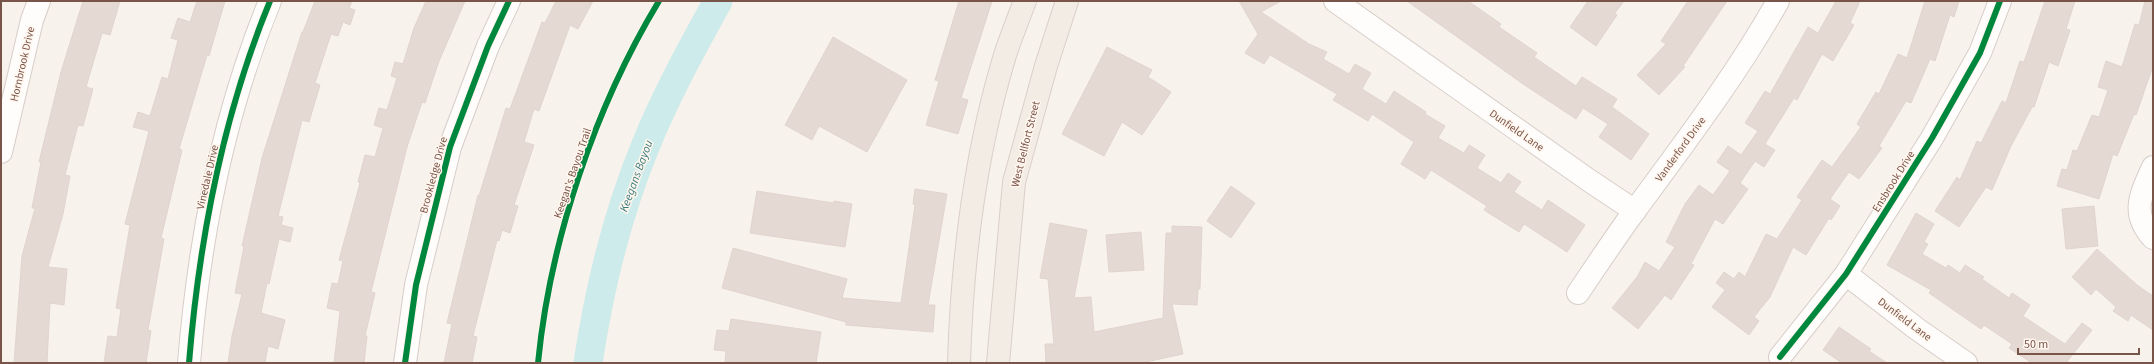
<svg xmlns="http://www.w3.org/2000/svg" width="2154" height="364" viewBox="0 0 2154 364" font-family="'Source Sans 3',sans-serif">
<rect width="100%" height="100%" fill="#f8f2ec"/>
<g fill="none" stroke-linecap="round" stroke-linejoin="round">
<!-- river -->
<path stroke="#ccebea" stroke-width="29" d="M588 363C599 290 617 215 645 147 665 97 692 48 718 1"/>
</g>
<!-- building -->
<path fill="#e5d9d3" stroke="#e1d4ce" d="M83 1H120L110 35 102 33 86 87 93 89 83 126 78 125 65 175 70 176 63 214 48 267 67 269 64 305 50 303 47 363H14L22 256 35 208H32L41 162H39L61 72Z
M197 1H225L209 56 207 55 179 149 182 150 161 238 164 239 148 330 151 331 146 363H104L108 336 117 337 121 309 116 308 130 225 125 224 149 131 133 127 138 112 150 116 162 77 168 79 178 40 171 38 178 18 190 22Z
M315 1H352L349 8 355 10 350 25 343 22 338 36 331 34 315 83 320 85 309 122 302 120 278 216 283 217 281 225 293 228 290 242 279 239 269 284 267 283 261 313 285 320 278 349 268 346 265 363H228L232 336 242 294 235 293 244 246H242L262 158 302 32H303Z
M426 1H465L439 61 425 103 422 102 407 147 371 292 375 293 365 336H367L364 363H334L340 311 327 308 332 283 338 284 343 261 339 260 360 183 358 182 365 155 375 157 383 128 374 125 379 108 387 110 397 78 391 76 395 62 403 64 414 28Z
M556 1H593L578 29 570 25 539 111 534 109 524 142 534 145 514 205 518 206 510 233 502 230 499 241 497 240 473 336 477 337 472 363H444L452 324 447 323 478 195 479 196 506 108 510 109 542 22 545 23Z
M959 1H992L961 98 968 100 958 134 926 125 939 81 935 80Z
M1239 1H1281L1261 12 1309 44 1327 52 1323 59 1349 74 1355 64 1371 73 1362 89 1386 104 1394 91 1426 112 1425 114 1445 126 1438 138 1464 153 1469 145 1485 155 1477 168 1501 183 1508 173 1521 182 1514 192 1542 210 1548 200 1585 225 1567 252 1524 224 1519 232 1484 210 1487 206 1431 170 1425 179 1401 164 1414 142 1372 114 1368 121 1333 100 1337 94 1270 55 1264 64 1245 53 1258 34Z
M1407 1H1468L1501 24 1499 27 1537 53 1534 57 1576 86 1582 77 1617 99 1612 107 1649 134 1631 160 1599 137 1608 124 1583 108 1576 119 1523 84Z
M1588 1H1624L1615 13 1617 15 1596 46 1570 27Z
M1688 1H1727L1683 66 1685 67 1659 95 1637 75 1666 44 1661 41Z
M1836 1H1860L1850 23 1854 25 1833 61 1822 54 1797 100 1794 98 1765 144 1775 150 1764 167 1755 161 1740 183 1748 189 1723 224 1715 219 1691 264 1694 265 1671 300 1665 295 1638 329 1612 308 1637 277 1645 262 1659 271 1675 247 1666 242 1685 204 1699 185 1713 195 1730 171 1717 162 1728 146 1741 155 1758 131 1745 123 1765 91 1770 94 1808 27 1818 33Z
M1925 1H1959L1954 17 1950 15 1935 61 1930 59 1911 103 1906 101 1879 146 1882 148 1859 179 1849 172 1830 199 1840 206 1831 220 1829 218 1806 255 1793 247 1770 297 1754 317 1759 321 1749 335 1712 307 1725 290 1716 283 1724 272 1734 279 1739 272 1745 277 1766 234 1777 239 1802 200 1797 197 1822 160 1832 167 1861 127 1857 124 1876 92 1879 94 1898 54 1907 58Z
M2045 1H2075L2066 29 2070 30 2058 66 2049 62 2034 107H2032L2011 146 1992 190 1986 187 1959 227 1935 211 1957 177 1960 180 1977 141 1981 143 2002 101 2006 103 2020 61 2024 62Z
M2145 1H2153V66L2136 115 2134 114 2117 156 2113 154 2099 199 2057 186 2062 169 2067 170 2073 150 2077 151 2092 115 2099 117 2108 90 2098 87 2106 61 2122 67 2135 24 2139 25Z
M833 37 907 80 867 152 819 126 812 140 785 125Z
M1107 47 1152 70 1148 77 1171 92 1142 135 1122 122 1104 156 1062 134Z
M1231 186 1255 203 1231 238 1207 221Z
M915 189 947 194 928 305H935L933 332 846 325V322L722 288 733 248 847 279 842 298 901 303 915 205 913 204Z
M757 191 833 203 834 201 852 204 845 247 750 233Z
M2094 206 2098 246 2066 249 2062 209Z
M1916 213 1934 224 1924 242 1928 244 1922 254 1946 268 1948 265 1960 273 1965 265 1984 277 1982 279 2009 298 2012 293 2030 305 2023 316 2065 344 2082 323 2092 330 2066 363H2032L2009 348 2012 344 1984 325 1981 329 1929 293 1931 290 1887 265Z
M1050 223 1087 230 1074 298 1091 297 1094 332 1163 318 1166 233H1172V226L1202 227 1200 289H1198L1197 305 1172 304 1183 354 1141 363H1046L1045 344H1054L1048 279 1040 278Z
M1141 232 1144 270 1109 272 1106 235Z
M2097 249 2137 285 2153 296V330L2131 315 2128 321 2113 311 2116 307 2096 289 2091 295 2072 277Z
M731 319 821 332 816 363 725 362 726 351 714 350 717 330 729 331Z
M1839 327 1871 349 1869 351 1887 363H1842L1823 350Z"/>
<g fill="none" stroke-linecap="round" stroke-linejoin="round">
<!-- minor casing -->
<g stroke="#d7cdc8" stroke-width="24">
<path id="minor" d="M1335 1 1587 179 1635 211
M1 152 32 20 39 1
M2153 167C2141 194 2130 213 2153 238
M1846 274 1917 329 1966 363
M1578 293C1597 265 1616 236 1636 209 1686 141 1737 74 1778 1
M1780 357 1846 274 1932 138 1980 53 2000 1
M189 363C199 240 223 115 270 1
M405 363 416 285 450 147 488 46 509 1"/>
</g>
<!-- major casing -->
<g stroke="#dacec9" stroke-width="24">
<path id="major" d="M959 363C962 260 975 154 1005 55 1011 37 1018 19 1025 1
M998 363 1014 182 1046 66 1067 1"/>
</g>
<!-- minor -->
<use href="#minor" stroke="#fefdfc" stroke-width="22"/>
<!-- major -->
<use href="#major" stroke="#f3ece5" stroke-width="22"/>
<!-- cycleway casing -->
<g stroke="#fff6ee" stroke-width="8">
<path id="cycleway" d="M1780 357 1846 274 1932 138 1980 53 2000 1
M189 363C199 240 223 115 270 1
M405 363 416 285 450 147 488 46 509 1
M538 363C550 240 595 107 659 1"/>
</g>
<!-- cycleway -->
<use href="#cycleway" stroke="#00873e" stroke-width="6"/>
</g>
<g text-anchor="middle" stroke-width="3" stroke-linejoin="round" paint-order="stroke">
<!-- street labels -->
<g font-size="11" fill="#795449" stroke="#fff6ee">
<text transform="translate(22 64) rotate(-77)" y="4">Hornbrook Drive</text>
<text transform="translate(1517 130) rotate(35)" y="4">Dunfield Lane</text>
<text transform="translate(1025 144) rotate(-76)" y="4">West Bellfort Street</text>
<text transform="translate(1680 149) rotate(-54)" y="4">Vanderford Drive</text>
<text transform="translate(572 173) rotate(-71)" y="4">Keegan's Bayou Trail</text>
<text transform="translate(433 175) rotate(-75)" y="4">Brookledge Drive</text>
<text transform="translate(207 177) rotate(-77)" y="4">Vinedale Drive</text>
<text transform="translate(1893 181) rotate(-58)" y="4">Ensbrook Drive</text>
<text transform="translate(1905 319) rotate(37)" y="4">Dunfield Lane</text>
</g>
<!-- water labels -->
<g font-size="12" font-style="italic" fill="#3b7c7e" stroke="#fff6ee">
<text transform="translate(636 176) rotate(-70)" y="4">Keegans Bayou</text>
</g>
</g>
<!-- border -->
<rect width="2154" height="364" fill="none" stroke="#795449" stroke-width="4"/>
<!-- scale -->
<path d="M2018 348v6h121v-6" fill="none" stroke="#795449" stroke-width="2"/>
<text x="2024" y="348" font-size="12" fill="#795449" stroke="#fff6ee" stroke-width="3" paint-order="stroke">50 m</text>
</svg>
